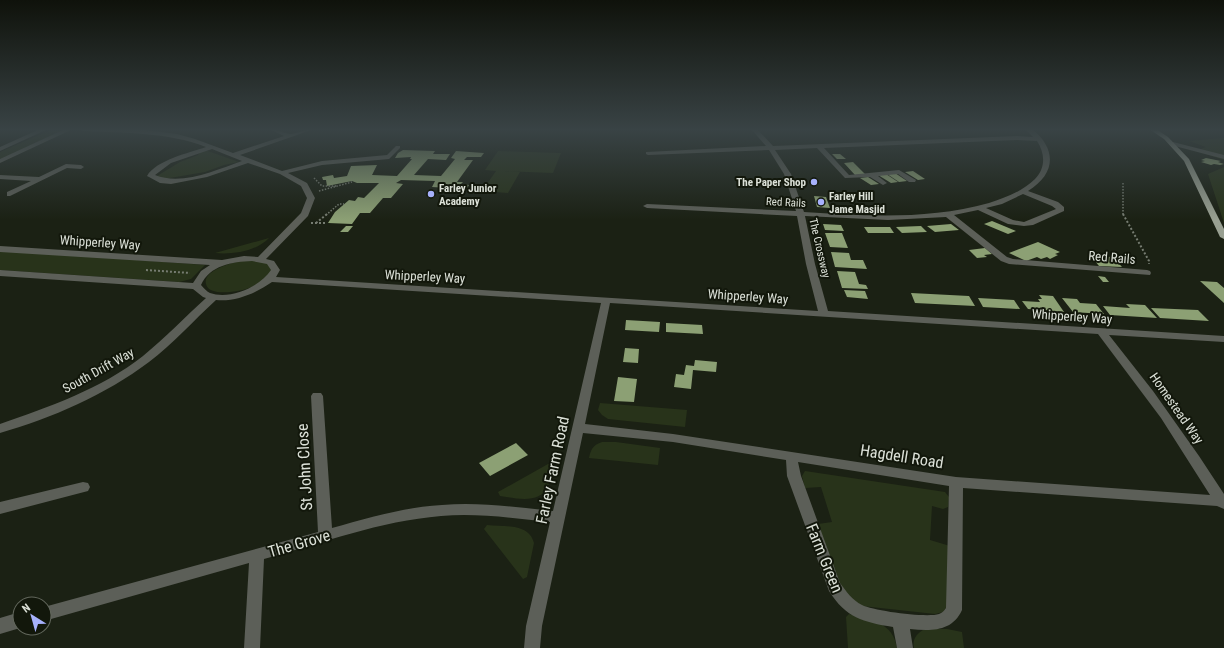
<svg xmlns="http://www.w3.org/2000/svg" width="1224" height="648" viewBox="0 0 1224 648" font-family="'Roboto Condensed',sans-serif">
<rect width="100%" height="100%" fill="#1b2114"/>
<!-- green -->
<path fill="#28331a" d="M54 130 61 131 0 160V152L46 132Z
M1224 138V160L1196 151 1206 147 1189 141Z
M205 150 239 162 224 165 205 172 164 179 157 176 180 162 198 155 201 151Z
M498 151 561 153 553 173 504 171 520 172 508 193 482 191 496 171 485 170Z
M1224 167V223L1208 174Z
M269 238C257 251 232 255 215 253Z
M0 250 205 265 191 279 179 282 0 270Z
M245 260 266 262 273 268 270 276C264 280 258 284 252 287 243 291 209 298 206 284 202 270 235 262 245 260Z
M600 403 687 410 685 427 608 419 602 415 598 410Z
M602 442H616L660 448 658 465 589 458C591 449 593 445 602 442Z
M548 464 554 465C552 472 551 480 548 486 540 505 515 498 500 496L498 492Z
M805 471 945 492 949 497 948 507 943 509 932 506 930 540 950 546 947 607 943 612 935 614 862 606 847 596 840 586 818 524 832 522 821 487 805 488 802 476Z
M487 525C504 527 529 523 534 543L527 577 523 579 484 529Z
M849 614C871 620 893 622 897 648H848L846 617Z
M925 629H947L962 632 964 648H914C912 639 917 633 925 629Z"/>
<!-- building -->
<path fill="#8ca074" d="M403 150 435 151 433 154H450L446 160 428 159 414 175 441 176 455 159 451 158 456 151 484 153 481 157H467L464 160H473L457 182H463L461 184 469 185 466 189 432 187 435 181 401 180 396 183 403 184 391 198H383L370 213H360L352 224 328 223 335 212 349 200 355 201 358 197 364 198 379 183H357L352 181 327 186 326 180H323L322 177 333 175 334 178 347 176 351 166 377 165 372 175 397 176 412 159H410L411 157 395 158 398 153Z
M832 154H840L846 159H837Z
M1206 158 1221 161 1218 162 1224 164 1220 165 1214 164 1211 165 1201 162 1205 161 1201 160Z
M853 162 865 174 855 175 844 163Z
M913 171 925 179 918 180 905 172Z
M895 173 907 181 899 182 887 174Z
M886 174 898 182 891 183 878 175Z
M868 177 879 184 871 185 860 178Z
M814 196 826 197 830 208 817 207Z
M992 221 1016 231 1008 234 984 224Z
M823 224 841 225 844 231 825 230Z
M951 224 959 230 935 232 927 226Z
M346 226H353L348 232H340Z
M921 226 927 232 902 233 896 227Z
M864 227H890L894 233H868Z
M825 233H842L848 248 830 247Z
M1038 242 1060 252 1055 254 1058 255 1050 259 1047 257 1041 259 1037 257 1026 261 1009 253Z
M985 248 992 254 984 255 987 257 977 258 969 250Z
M831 252 849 253 851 260H863L867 269 835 267Z
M1091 256 1113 257 1122 267 1099 266Z
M837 271 855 272 859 284 866 285 868 289 842 288Z
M1098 276 1105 277 1109 282H1103Z
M1200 281 1217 282 1224 288V303Z
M844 290 865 291 868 299 847 297Z
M911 293 969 296 975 306 915 303Z
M1039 295 1053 296 1064 312 1028 309 1022 301 1040 302 1038 299H1042Z
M978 298 1014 300 1020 309 983 307Z
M1062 298 1077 299 1080 303 1096 304 1104 314 1073 312Z
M1126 304 1145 305 1157 318 1110 315 1103 306 1130 308Z
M1151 308 1198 310 1209 321 1160 318Z
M626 320 660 322 659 332 625 330Z
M666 323 702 325 703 334 666 332Z
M625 348 639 349 638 363 623 362Z
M695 360 717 362 716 372 693 370 691 389 674 387 676 374 684 375 686 365 694 366Z
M618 377 637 379 634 402 614 401Z
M516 443 528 455 490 476 479 463Z"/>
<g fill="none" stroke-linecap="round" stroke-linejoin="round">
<!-- path-far1 -->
<path stroke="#767c71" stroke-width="1.5" stroke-dasharray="1.5 1.5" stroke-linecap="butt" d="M314 178 322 186H336
M1123 183V215
M319 191 352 182
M326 215 339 204H344"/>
<!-- path -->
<path stroke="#767c71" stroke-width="2" stroke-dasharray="2 2" stroke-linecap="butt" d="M1123 214 1149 261V264
M311 223H326
M316 223 327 214
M146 270 190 273"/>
<!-- minor -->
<path fill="#5c5f58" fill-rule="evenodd" d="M40 129H48L0 151V147Z
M65 129H73L0 163V159Z
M80 129 145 130 177 134 195 139 233 153 284 136 269 129C277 129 286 134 291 134 299 133 306 129 314 129L240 155 282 171 322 161 387 155 396 146H400V148L389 159 322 165 288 173 307 183 315 198 308 216 266 259 274 261 280 270 276 277 818 311 806 264 797 216 647 208 643 206 647 204 796 211 784 174 769 150 648 155 646 154V152L766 146 751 129H757L773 146 1017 136 1033 137 1025 129H1032C1057 149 1056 174 1028 191L1058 202 1064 207V211L1033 225 1024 226 1008 224 978 210 954 215 1007 257 1013 259 1147 270 1150 271 1151 273 1150 275 1009 264 1001 261 946 217 888 220 805 216 815 264 828 311 1224 336V342L1109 335 1153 391 1199 456 1224 494V509L1217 506 963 488 962 610C952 632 931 631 910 629L913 648H897L893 627C863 622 846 618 829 591L787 476 786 460 673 442 583 433 542 626 540 648H524L526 626 550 522C514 518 477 513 441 516 380 521 322 543 264 559L260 648H244L249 563 44 621V607L318 532 311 396 313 393H321L323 396 332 528C368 518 405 507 442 505 479 502 516 507 553 511L601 303 272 282C256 293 236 302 216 300 194 320 173 344 149 362 105 395 52 418 0 433V424C49 407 101 389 143 356 165 338 185 317 206 298L203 297 193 289 0 276V270L193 283 201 271 210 265 0 252V246L222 260 244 256 258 257 301 213 307 198 301 186 280 174 248 163 207 177 171 184 160 183 149 177 147 176C156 160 189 153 206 147 167 132 125 133 83 131ZM1017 140 1037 141C1045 153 1046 168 1035 179 1023 191 1005 198 989 203 928 220 866 216 804 212L791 174 775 150 817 148 845 178 870 177 883 185 887 183 878 176 898 174 909 182H915L916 180 899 170 849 175 824 148ZM212 149 242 161C216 170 182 186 155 175L171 163ZM1023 194 1052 206 1056 209 1024 222 1013 220 986 208 1002 204ZM252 261 267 264 271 270C260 287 230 300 210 293 207 292 204 288 201 285 210 265 232 262 252 261ZM610 303 1098 334 1161 418 1210 495 956 477 673 434 585 424ZM798 462 949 486 946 608C944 611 942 613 939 614 927 618 874 611 862 605 852 600 846 591 840 583L801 476Z
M1173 142 1224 155V159L1171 145V143Z
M66 164 81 165 84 167 81 169 67 168 10 196H7V192L31 181 0 179V175L39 177Z
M83 482 88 483 90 487 88 491 0 514V502Z
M20 612V628L0 634V618Z"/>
<!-- major -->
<path fill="#99a092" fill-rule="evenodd" d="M1149 129H1156L1168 137 1189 159 1224 229V239L1220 237 1184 161 1164 139Z"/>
</g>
<!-- sky -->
<linearGradient id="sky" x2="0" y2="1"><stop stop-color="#0f120b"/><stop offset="0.59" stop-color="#394345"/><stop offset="1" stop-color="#394345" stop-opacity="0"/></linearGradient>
<rect width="1224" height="220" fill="url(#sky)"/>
<!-- markers -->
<g fill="#a7b1fc" stroke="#12170b" stroke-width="1.5">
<circle cx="814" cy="182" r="4"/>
<circle cx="431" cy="194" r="4"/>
<circle cx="821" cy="202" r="4"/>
</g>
<g text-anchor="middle" stroke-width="4" stroke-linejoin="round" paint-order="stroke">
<!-- far-poi labels -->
<g font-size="11" font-weight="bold" fill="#dce1d8" stroke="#12170b" text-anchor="start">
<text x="806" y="186" text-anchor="end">The Paper Shop</text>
<text x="439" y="192">Farley Junior<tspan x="439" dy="13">Academy</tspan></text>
<text x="829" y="200">Farley Hill<tspan x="829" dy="13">Jame Masjid</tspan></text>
</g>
<!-- far-street labels -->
<g font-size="11" fill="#dce1d8" stroke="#12170b">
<text transform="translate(786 202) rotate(3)" y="4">Red Rails</text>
<text transform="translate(820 248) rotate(77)" y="4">The Crossway</text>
</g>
<!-- street labels -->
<g font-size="13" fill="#dce1d8" stroke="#12170b">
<text transform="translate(100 242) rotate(4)" y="5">Whipperley Way</text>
<text transform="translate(1112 257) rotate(5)" y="5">Red Rails</text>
<text transform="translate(425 276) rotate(3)" y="5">Whipperley Way</text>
<text transform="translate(748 296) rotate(4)" y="5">Whipperley Way</text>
<text transform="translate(1072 316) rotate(4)" y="5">Whipperley Way</text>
<text transform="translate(98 370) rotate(-29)" y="5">South Drift Way</text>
<text transform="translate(1177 408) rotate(55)" y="5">Homestead Way</text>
</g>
<!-- near-street labels -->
<g font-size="16" fill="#dce1d8" stroke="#12170b">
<text transform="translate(902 456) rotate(9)" y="6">Hagdell Road</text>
<text transform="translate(304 467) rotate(-93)" y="6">St John Close</text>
<text transform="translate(552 470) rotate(-78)" y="6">Farley Farm Road</text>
<text transform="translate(299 543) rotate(-16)" y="6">The Grove</text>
<text transform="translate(825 558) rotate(68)" y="6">Farm Green</text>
</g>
</g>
<!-- north arrow -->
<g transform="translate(32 616) rotate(323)"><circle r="19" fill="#12170b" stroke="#63685d"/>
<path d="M0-3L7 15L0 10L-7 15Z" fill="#a7b1fc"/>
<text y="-6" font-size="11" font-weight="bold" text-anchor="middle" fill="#dce1d8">N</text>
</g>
</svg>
